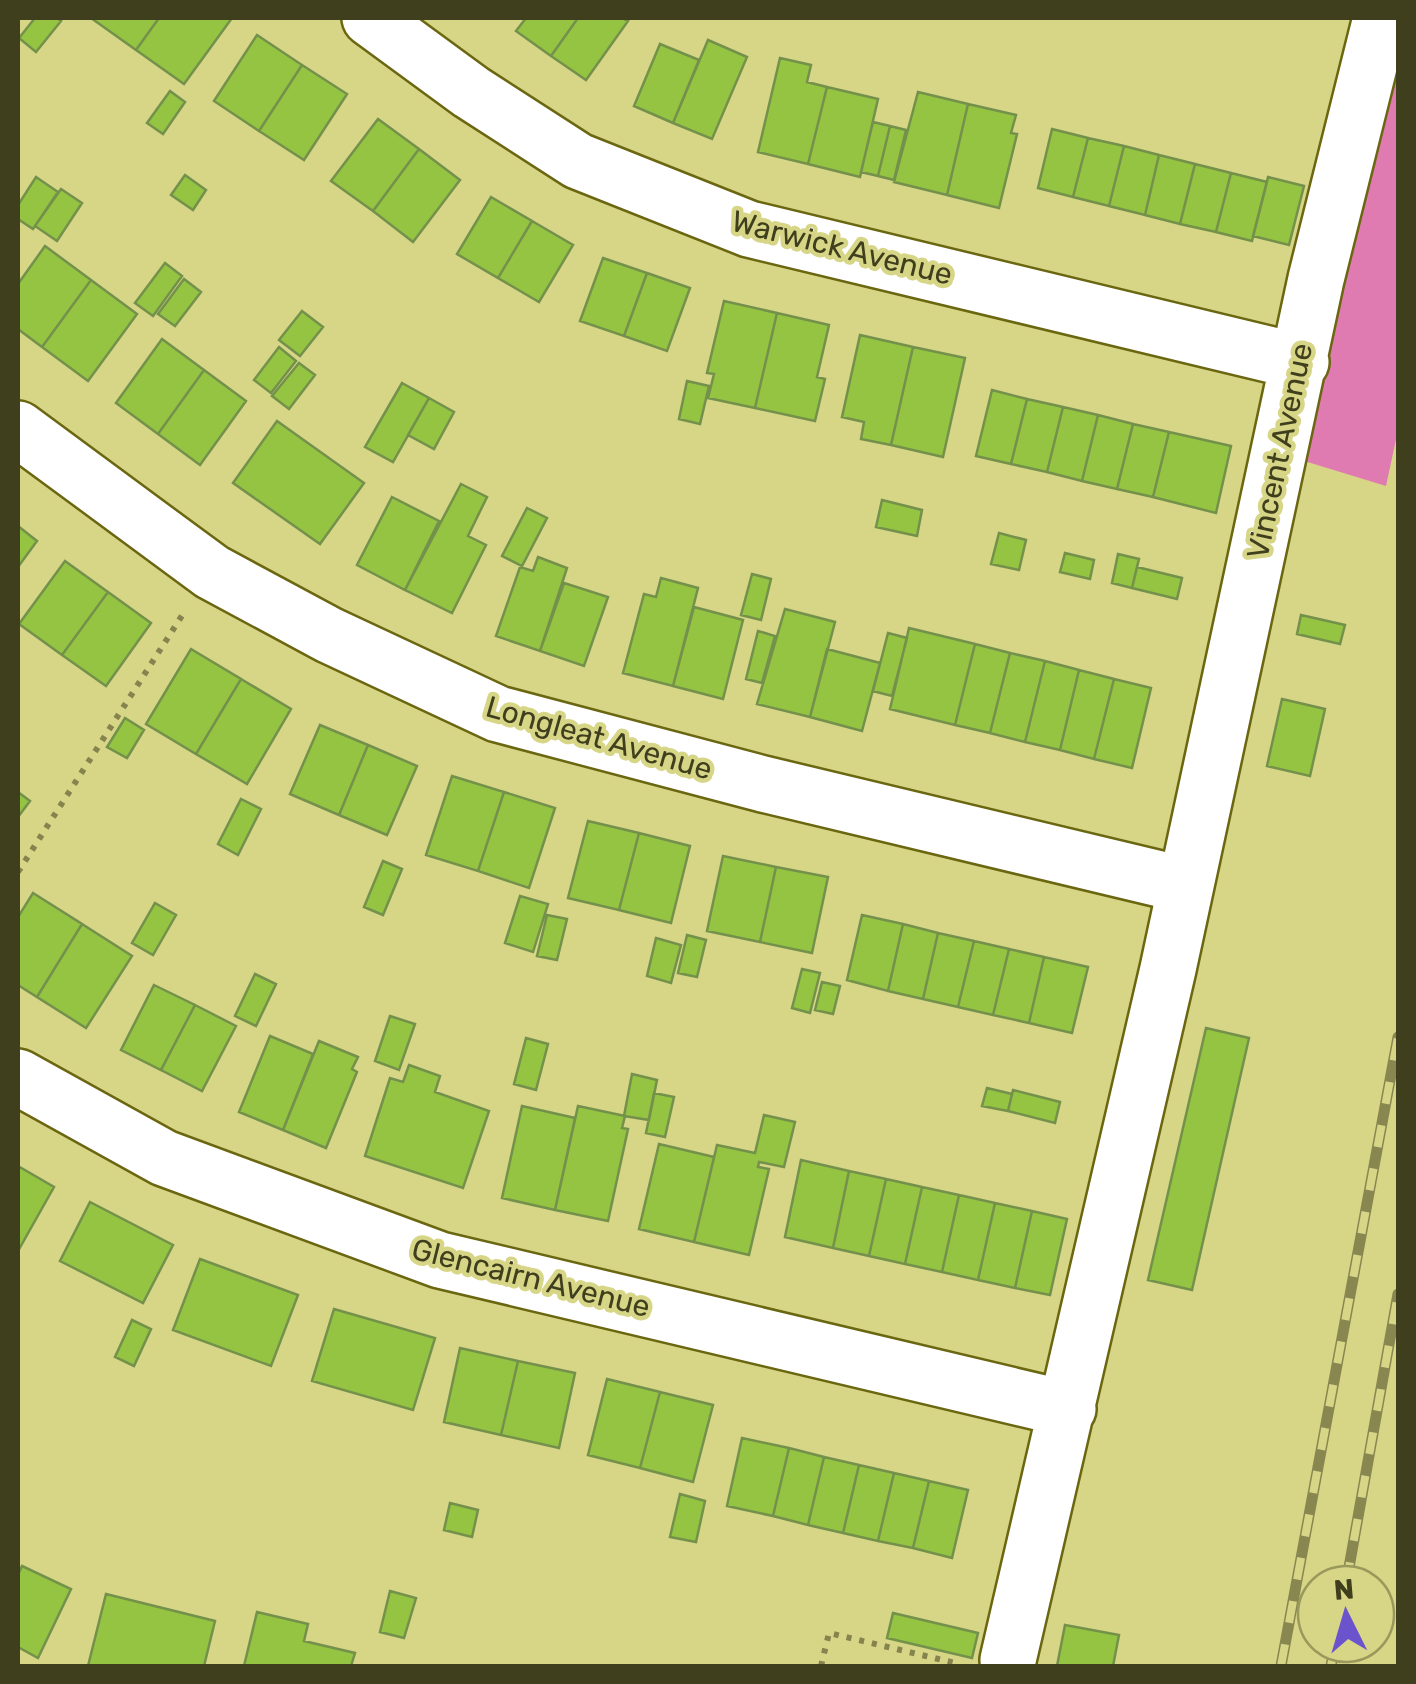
<svg xmlns="http://www.w3.org/2000/svg" width="1416" height="1684" viewBox="0 0 1416 1684" font-family="Rubik,sans-serif">
<rect width="100%" height="100%" fill="#d7d586"/>
<!-- green -->
<path fill="#e07bb2" d="M1398 18V430L1386 486 1301 460Z"/>
<!-- building -->
<path fill="#95c443" stroke="#74914b" stroke-width="2.5" d="M35 18H57L61 21 36 52 19 38Z
M91 18H159L136 50Z
M159 18H232L184 84 136 50Z
M526 18H578L551 56 516 31Z
M578 18H622L628 21 586 80 551 56Z
M257 35 302 65 259 131 214 101Z
M708 40 747 57 712 139 673 123Z
M660 44 699 60 673 123 634 106Z
M780 58 811 65 807 82 827 87 808 164 758 152Z
M302 65 347 94 304 160 259 131Z
M827 87 878 99 860 177 808 164Z
M170 91 185 102 163 134 147 123Z
M918 92 968 104 947 195 894 182Z
M968 104 1016 115 1011 133 1017 134 999 208 947 195Z
M378 119 419 149 373 211 331 181Z
M873 122 890 126 878 176 861 172Z
M890 126 906 130 894 180 878 176Z
M1052 129 1088 138 1073 197 1038 188Z
M1088 138 1124 146 1109 206 1073 197Z
M1124 146 1159 155 1145 215 1109 206Z
M419 149 460 180 413 242 373 211Z
M1159 155 1195 164 1180 224 1145 215Z
M1195 164 1231 173 1216 232 1180 224Z
M1231 173 1267 182 1252 241 1216 232Z
M185 175 206 190 193 210 171 195Z
M36 177 58 192 33 229 18 219V205Z
M1268 177 1304 186 1289 245 1253 236Z
M61 189 82 203 57 241 35 226Z
M491 197 532 221 498 278 457 254Z
M532 221 573 245 539 302 498 278Z
M45 246 91 280 42 347 18 329V284Z
M603 258 647 273 624 336 580 321Z
M165 263 182 276 153 316 135 303Z
M647 273 690 288 667 351 624 336Z
M184 279 201 292 175 326 158 314Z
M91 280 137 314 88 381 42 347Z
M724 301 777 313 755 408 708 398 714 374 707 373Z
M302 311 323 327 300 356 279 340Z
M777 313 829 325 817 377 825 379 815 421 755 408Z
M860 335 913 347 891 445 861 439 864 422 842 417Z
M162 339 204 370 158 434 116 403Z
M279 347 296 361 271 393 254 380Z
M913 347 965 358 943 457 891 445Z
M299 363 315 375 289 409 272 396Z
M204 370 246 401 200 465 158 434Z
M687 381 709 386 700 424 679 419Z
M402 383 429 398 393 462 365 447Z
M992 390 1027 399 1011 464 976 456Z
M429 398 454 412 434 449 408 435Z
M1027 399 1063 407 1047 472 1011 464Z
M1063 407 1098 415 1082 481 1047 472Z
M1098 415 1133 424 1117 489 1082 481Z
M277 421 364 483 320 544 233 483Z
M1133 424 1169 432 1153 497 1117 489Z
M1169 432 1231 446 1216 513 1153 497Z
M461 484 487 497 468 536 486 545 452 613 405 590Z
M392 497 439 521 405 590 357 565Z
M882 500 922 510 917 536 876 527Z
M527 508 547 518 522 566 502 556Z
M18 526 37 541 18 567Z
M999 533 1026 540 1019 570 991 564Z
M1065 553 1094 560 1090 579 1060 572Z
M1118 554 1139 559 1132 588 1112 583Z
M538 557 567 568 540 651 496 636 520 567 533 571Z
M65 561 108 592 62 655 19 624Z
M1137 567 1182 578 1177 599 1132 588Z
M752 574 771 579 761 620 741 615Z
M661 578 698 588 673 686 623 673 644 594 656 597Z
M564 583 608 597 584 666 540 651Z
M108 592 151 623 106 686 62 655Z
M694 607 743 620 723 699 673 686Z
M785 609 835 622 810 717 757 704Z
M1301 615 1345 625 1340 644 1297 634Z
M909 628 975 644 955 725 890 709Z
M758 631 775 636 762 683 746 679Z
M888 633 907 638 892 696 873 691Z
M975 644 1010 653 990 733 955 725Z
M191 649 241 679 196 754 146 724Z
M827 649 880 663 862 731 810 717Z
M1010 653 1045 661 1025 742 990 733Z
M1045 661 1079 670 1060 750 1025 742Z
M1079 670 1114 679 1094 759 1060 750Z
M241 679 291 709 247 784 196 754Z
M1114 679 1151 688 1132 768 1094 759Z
M1282 699 1325 709 1310 776 1267 766Z
M125 718 144 730 127 758 107 747Z
M320 725 368 745 339 815 290 794Z
M368 745 417 766 387 835 339 815Z
M452 776 504 792 478 871 426 855Z
M18 792 30 801 18 817Z
M504 792 555 808 529 888 478 871Z
M241 799 261 809 238 855 218 844Z
M588 821 639 833 619 910 568 898Z
M639 833 690 846 671 923 619 910Z
M723 856 776 867 760 942 707 931Z
M383 861 402 869 383 915 364 907Z
M776 867 828 877 812 953 760 942Z
M33 893 82 924 37 997 18 985V917Z
M520 896 548 904 533 952 505 943Z
M155 903 176 915 153 955 132 943Z
M547 915 567 919 557 960 537 956Z
M862 915 903 924 888 991 847 980Z
M82 924 132 956 86 1028 37 997Z
M903 924 938 933 923 999 888 991Z
M938 933 974 941 958 1007 923 999Z
M687 935 706 940 697 977 678 973Z
M656 938 681 945 671 983 647 976Z
M974 941 1009 949 993 1015 958 1007Z
M1009 949 1044 957 1029 1023 993 1015Z
M1044 957 1088 967 1072 1033 1029 1023Z
M802 969 820 973 810 1013 792 1008Z
M255 974 276 984 256 1026 235 1016Z
M822 982 840 986 833 1014 815 1010Z
M154 985 195 1005 161 1070 121 1050Z
M195 1005 236 1026 202 1091 161 1070Z
M390 1016 415 1024 399 1070 375 1061Z
M1206 1028 1249 1038 1192 1290 1148 1280Z
M270 1036 313 1054 283 1130 239 1112Z
M526 1038 548 1044 536 1090 514 1084Z
M319 1041 358 1057 352 1069 357 1072 326 1148 283 1130Z
M409 1065 440 1076 435 1092 489 1111 463 1188 365 1156 390 1078 403 1082Z
M632 1074 657 1080 649 1120 624 1116Z
M987 1088 1012 1094 1008 1111 982 1106Z
M1013 1090 1060 1102 1055 1123 1008 1111Z
M654 1093 674 1097 665 1137 646 1133Z
M522 1106 575 1118 555 1210 502 1198Z
M578 1106 625 1116 622 1128 628 1129 608 1221 555 1210Z
M764 1115 795 1122 784 1167 759 1162 758 1167 769 1169 749 1255 694 1242 717 1145 755 1153Z
M659 1144 714 1157 694 1242 639 1229Z
M801 1160 849 1171 833 1248 785 1237Z
M18 1166 54 1187 18 1251Z
M849 1171 886 1179 869 1256 833 1248Z
M886 1179 922 1187 905 1264 869 1256Z
M922 1187 959 1195 942 1272 905 1264Z
M959 1195 995 1203 978 1280 942 1272Z
M90 1202 173 1245 143 1303 60 1261Z
M995 1203 1032 1211 1015 1288 978 1280Z
M1032 1211 1067 1219 1050 1295 1015 1288Z
M200 1259 298 1295 271 1366 173 1330Z
M334 1309 435 1338 413 1410 312 1381Z
M132 1320 151 1329 134 1366 115 1357Z
M460 1348 518 1361 501 1435 444 1422Z
M518 1361 575 1373 559 1448 501 1435Z
M607 1379 660 1392 640 1468 588 1455Z
M660 1392 713 1405 693 1482 640 1468Z
M742 1438 789 1448 773 1516 727 1506Z
M789 1448 824 1457 808 1525 773 1516Z
M824 1457 859 1465 843 1533 808 1525Z
M859 1465 894 1473 878 1541 843 1533Z
M894 1473 929 1481 913 1548 878 1541Z
M929 1481 968 1490 952 1558 913 1548Z
M680 1494 705 1501 696 1542 670 1537Z
M450 1503 478 1510 472 1537 444 1530Z
M22 1566 71 1589 38 1658 18 1647V1575Z
M390 1591 416 1598 404 1638 380 1632Z
M106 1594 215 1621 204 1666H88Z
M257 1612 308 1624 304 1641 355 1653 351 1666H244Z
M893 1613 978 1633 972 1658 887 1638Z
M1065 1625 1119 1635 1113 1666H1057Z"/>
<g fill="none" stroke-linecap="round" stroke-linejoin="round">
<!-- street casing -->
<g stroke="#6b6711" stroke-width="60">
<path id="street" d="M370 18 471 92 578 161 749 229 1301 362
M18 429 212 572 329 635 498 714 763 784 1185 885
M18 1077 164 1158 440 1260 1068 1409
M1008 1660 1168 969 1316 279 1381 18"/>
</g>
<!-- path -->
<path stroke="#86844e" stroke-width="6" stroke-dasharray="5 8" stroke-linecap="butt" d="M18 872 183 614
M821 1666 829 1633 955 1663"/>
<!-- street -->
<use href="#street" stroke="#fff" stroke-width="55"/>
<!-- rail casing -->
<g stroke="#898750" stroke-width="11">
<path id="rail" d="M1346 1584 1398 1294
M1281 1666 1398 1037
M1331 1666 1335 1644"/>
</g>
<!-- rail -->
<use href="#rail" stroke="#d7d586" stroke-width="8" stroke-dasharray="22" stroke-linecap="butt"/>
</g>
<g text-anchor="middle" stroke-width="9" stroke-linejoin="round" paint-order="stroke">
<!-- street labels -->
<g font-size="30" fill="#3f3e1d" stroke="#d7d586">
<text transform="translate(842 248) rotate(14)" y="10">Warwick Avenue</text>
<text transform="translate(1280 451) rotate(-78)" y="10">Vincent Avenue</text>
<text transform="translate(599 738) rotate(16)" y="10">Longleat Avenue</text>
<text transform="translate(531 1278) rotate(14)" y="10">Glencairn Avenue</text>
</g>
</g>
<!-- border -->
<rect width="1416" height="1684" fill="none" stroke="#3f3e1d" stroke-width="40"/>
<!-- north arrow -->
<g transform="translate(1346 1614) rotate(355)"><circle r="48" fill="#d7d586" stroke="#9a995c" stroke-width="2.5"/>
<path d="M0-8L18 38L0 25L-18 38Z" fill="#6a53cc"/>
<text y="-15" font-size="28" font-weight="bold" text-anchor="middle" fill="#3f3e1d">N</text>
</g>
</svg>
